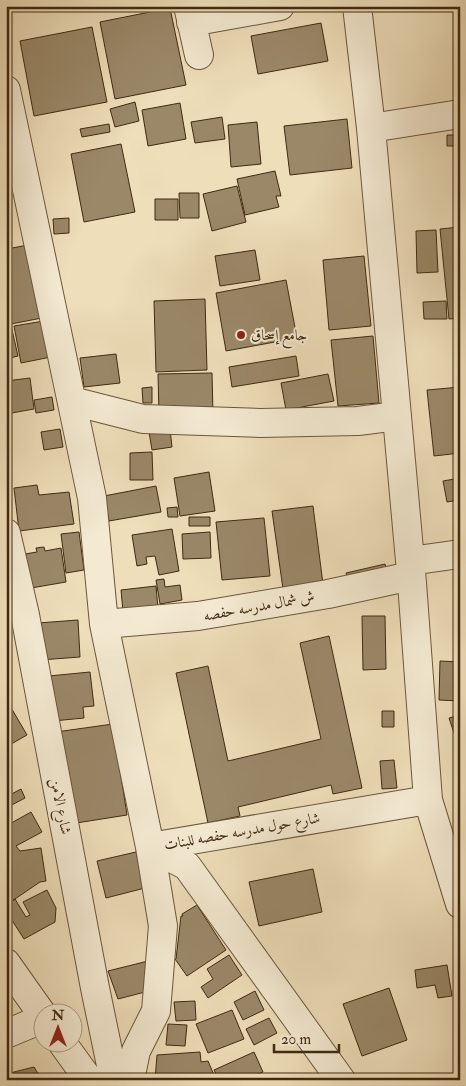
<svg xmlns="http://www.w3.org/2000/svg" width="466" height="1086" viewBox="0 0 466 1086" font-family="'IM FELL Double Pica',Amiri,serif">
<rect width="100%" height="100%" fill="#eedeba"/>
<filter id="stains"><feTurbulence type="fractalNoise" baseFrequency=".004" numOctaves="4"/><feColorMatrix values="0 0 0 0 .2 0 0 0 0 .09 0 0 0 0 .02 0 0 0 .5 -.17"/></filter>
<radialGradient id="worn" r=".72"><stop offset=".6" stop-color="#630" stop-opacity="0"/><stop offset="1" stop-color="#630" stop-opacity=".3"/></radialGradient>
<!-- building -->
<path fill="#9a8869" stroke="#402a11" d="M170 8 186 85 115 99 100 22Z
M321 23 328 61 258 74 251 36Z
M92 27 107 102 34 116 20 41Z
M135 102 139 121 115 127 110 109Z
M180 103 186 139 148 146 142 110Z
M222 117 225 139 195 143 191 122Z
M347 119 352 168 290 175 284 126Z
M257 122 261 164 231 167 228 125Z
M109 124 110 132 82 137 80 129Z
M447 135H460V146H447Z
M121 144 135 212 84 222 71 154Z
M275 171 281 196H276L279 207 245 215 237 179Z
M237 186 246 222 212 231 203 194Z
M179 193H199V218H180Z
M155 199H178V220H155Z
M69 218V233L54 234 53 219Z
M460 227V318L449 319 440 229Z
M436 230 438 272 417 273 416 231Z
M33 244 47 317 11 324 6 297V259L9 258 7 249Z
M255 250 260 280 220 286 215 256Z
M364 256 371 326 329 330 323 260Z
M286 280 297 338 226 351 216 293Z
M205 299 207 370 156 372 154 301Z
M446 301 447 319H424L423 302Z
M10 321 18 356 6 359V322Z
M44 321 51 357 21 363 14 326Z
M373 336 379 403 338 406 331 340Z
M116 354 120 383 84 387 80 358Z
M296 356 299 376 232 387 229 367Z
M212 373 213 414 159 416 158 374Z
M328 374 334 401 286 410 281 383Z
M30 378 34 409 6 414V381Z
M152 387V403H143L142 388Z
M460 387V453L434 456 427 390Z
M52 397 54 410 36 413 34 400Z
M60 429 63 447 44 450 41 432Z
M170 429 172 447 152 450 149 432Z
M152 452 153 480H130V453Z
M209 472 215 511 180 516 174 478Z
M460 478V500L447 502 443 481Z
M37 485 39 495 69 492 74 524 19 531 14 488Z
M156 486 161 512 109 521 104 496Z
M313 506 323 584 283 589 272 511Z
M177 507 178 517H168L167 508Z
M189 517H210V526H189Z
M264 518 270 576 222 580 216 522Z
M172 529 179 571 159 575 155 556 146 557 147 564 137 566 132 535Z
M79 532 84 570 66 573 61 534Z
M210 532 211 558 183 559 182 534Z
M44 547 45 551 61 548 66 582 31 588 25 554 37 552 36 548Z
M385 564 388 576 349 585 346 573Z
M164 579 165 587 180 585 182 600 160 604 156 580Z
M156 586 158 608 123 612 121 590Z
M362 616H385L386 669 363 670Z
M78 620 80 657 40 660 38 623Z
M329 636 362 788 333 794 331 785 238 807 240 816 208 823 176 673 208 666 228 761 321 739 300 643Z
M440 661 460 662V701L439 700Z
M90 672 94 706 83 707 84 718 53 721 49 676Z
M6 699 27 735 6 747Z
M382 711H394V727H382Z
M460 715V751L449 718Z
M113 724 127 815 70 824 56 732Z
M394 760 397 788 382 789 380 761Z
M21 789 25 798 6 808V797Z
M31 812 42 832 16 846 20 851 41 848 46 881 40 882 6 905V826Z
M136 852 145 888 106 898 97 861Z
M313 869 322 912 259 926 249 882Z
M47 890 56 908 55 922 24 939 6 911V905L15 899 26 917 30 915 23 902Z
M197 905 226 950 187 976 175 959H176L181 916H183L182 914Z
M229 955 242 975 208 998 201 987 213 979 207 969Z
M152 960 149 991 118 999 108 971Z
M447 965 452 996 438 998 435 985 417 988 415 970Z
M389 988 407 1040 362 1056 343 1004Z
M255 991 264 1010 243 1020 234 1002Z
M195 1001 196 1020 176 1021 174 1002Z
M232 1010 244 1039 208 1053 196 1024Z
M269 1018 277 1033 254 1045 246 1029Z
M168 1024 187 1025 185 1046 166 1045Z
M200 1052 201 1062 208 1061 214 1075 178 1078V1080H155L157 1055Z
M254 1052 263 1072 245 1080H219L214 1070Z
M34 1067 42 1080H6V1074Z"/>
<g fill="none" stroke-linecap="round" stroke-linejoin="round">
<!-- minor casing -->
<g stroke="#6c573b" stroke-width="30">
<path id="minor" d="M188 6 199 55
M357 6 371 128 412 583 428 800 460 904
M191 22 280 6
M6 90 92 498 104 624 150 847 163 926 156 1011 136 1051 130 1080
M371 128 460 114
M72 401 143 419 260 423 358 421 397 416
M6 533 25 615 95 988 114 1080
M410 561 460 554
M104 624 198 616 328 594 411 576
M150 847 187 866 341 1080
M150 847 428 800
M6 963 42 1014
M6 1034 42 1019
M63 1044 89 1080"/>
</g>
<!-- minor -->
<use href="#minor" stroke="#f4ead2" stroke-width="28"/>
</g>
<!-- markers -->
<circle fill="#8f2418" stroke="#f4ead2" stroke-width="2" cx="241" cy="335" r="5"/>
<g text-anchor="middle" stroke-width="4" stroke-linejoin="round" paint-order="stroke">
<!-- poi labels -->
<g font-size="15" fill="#402a11" stroke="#f4ead2" text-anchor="start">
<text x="251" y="340">جامع إسحاق</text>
</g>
<!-- street labels -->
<g font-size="15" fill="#402a11" stroke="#f4ead2">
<text transform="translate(259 606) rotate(-10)" y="5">ش شمال مدرسه حفصه</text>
<text transform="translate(61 806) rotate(79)" y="5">شارع الامن</text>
<text transform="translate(242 831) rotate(-10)" y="5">شارع حول مدرسه حفصه للبنات</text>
</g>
</g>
<!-- margin -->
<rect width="466" height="1086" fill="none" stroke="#eedeba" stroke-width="25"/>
<rect x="8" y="8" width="451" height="1071" fill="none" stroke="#402a11" stroke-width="2.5"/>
<rect x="12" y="12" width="441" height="1061" fill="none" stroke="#402a11"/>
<!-- north arrow -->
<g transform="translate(58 1028)"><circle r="24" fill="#f4ead2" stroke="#ac9d85"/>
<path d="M0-4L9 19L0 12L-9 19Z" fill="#8f2418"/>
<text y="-8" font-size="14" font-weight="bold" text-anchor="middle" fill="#402a11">N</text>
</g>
<!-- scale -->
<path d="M274 1044v8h65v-8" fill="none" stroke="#402a11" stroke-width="2.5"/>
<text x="281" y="1044" font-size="15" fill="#402a11" stroke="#f4ead2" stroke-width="4" paint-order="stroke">20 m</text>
<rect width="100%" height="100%" filter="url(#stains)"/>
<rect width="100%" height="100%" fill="url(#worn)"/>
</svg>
